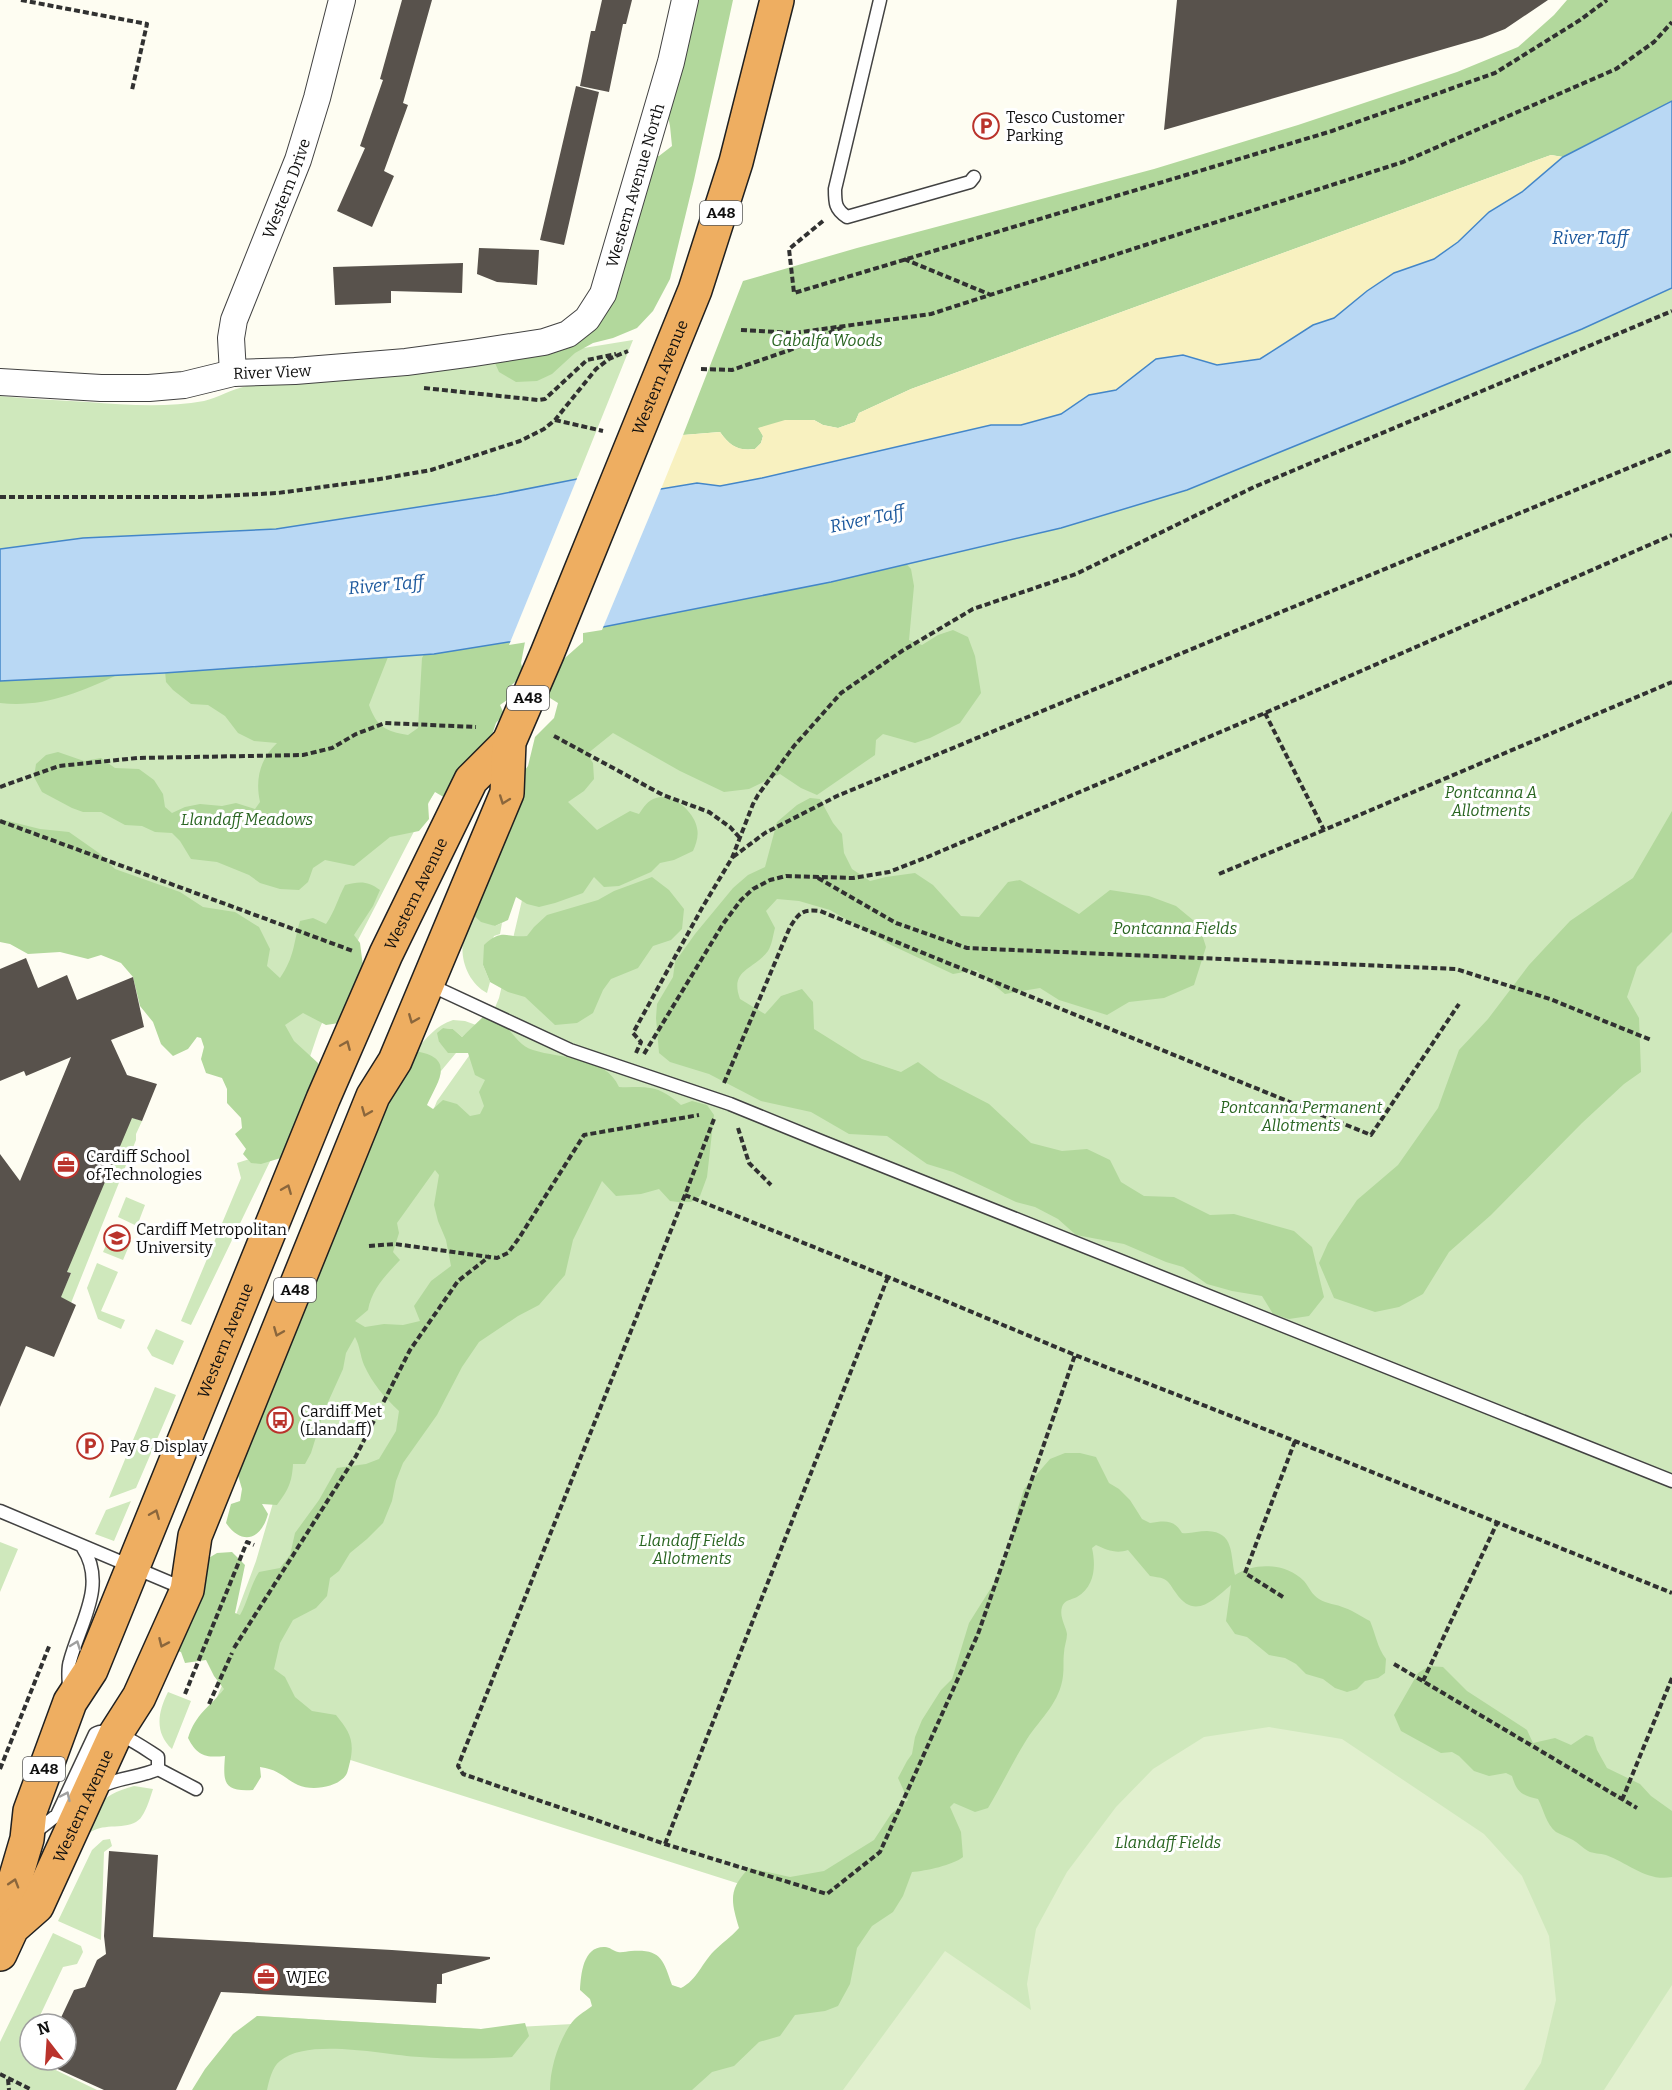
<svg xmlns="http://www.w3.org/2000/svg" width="1672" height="2090" viewBox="0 0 1672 2090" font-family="Bitter,serif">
<rect width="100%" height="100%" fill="#fefdf2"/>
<!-- green -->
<path fill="#cfe8bc" d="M1672 288V2090H221L257 2016 481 2029 758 2014 746 1886 272 1735 211 1711 240 1644 227 1639 256 1561 275 1496 437 1101 483 1036 499 998 557 751 831 582 1061 528 1187 490 1582 329Z
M633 340 577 479 496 495 276 529 83 538 0 549V396C29 399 59 400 88 402 126 405 166 408 204 401 218 398 231 389 247 386L397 374 491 363Z
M434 654 503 659 359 938 319 1030 287 1125 236 981 0 875V681L164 673Z
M471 913 495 926 502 923 500 934 494 936 483 965 490 982 487 993C469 983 460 961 463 941 464 932 469 922 471 913Z
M453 1020 465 1021 476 1025 462 1037 453 1029 443 1028 439 1042 448 1052 456 1053 441 1071 440 1066 415 1051C427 1038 435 1026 453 1020Z
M117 1112 142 1121 136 1134V1140L71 1303 60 1298 71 1273 67 1272Z
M275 1151 191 1325 181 1321 241 1178 237 1163Z
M126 1197 145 1205 137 1226 118 1217Z
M112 1232 131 1241 123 1260 103 1252Z
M97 1263 118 1272 101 1311 125 1320 121 1329 98 1319 87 1288Z
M156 1329 184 1341 173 1365 152 1356 147 1348Z
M155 1387 176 1395 136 1488 109 1498Z
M131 1501 114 1541 95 1534 106 1510Z
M0 1542 18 1549 0 1592Z
M168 1692 191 1701 172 1749C154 1732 158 1712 168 1692Z
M134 1786 153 1789C150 1798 147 1809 142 1816 134 1830 110 1824 97 1829 90 1831 86 1836 81 1841 98 1808 96 1796 134 1786Z
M110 1839 112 1846 104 1852 101 1940 58 1921 92 1850 103 1840Z
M53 1933 81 1946 83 1952 77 1964 63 1967 36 2024H30V2037L22 2054 30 2058V2060H35L97 2090H0V2042Z"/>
<!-- forest -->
<path fill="#b2d89c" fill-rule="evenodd" d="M690 0H733L694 180 670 279 653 311 637 328 613 338 593 343 575 353 552 374 537 381 516 382 499 372 491 354 563 325 582 310 592 285 603 247 639 157 659 156 672 146 670 126 664 98Z
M1567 0H1672V101L1563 157 1551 155 911 389 859 413 855 422 838 428 823 425 814 420 759 428 763 436 761 443 755 449C737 451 730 446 720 432L683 435 743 281 857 248 1154 169 1298 125 1457 72 1518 47 1554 15Z
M900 557 911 569 914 586 909 640 922 645 938 635 953 630 968 637 975 656 981 693 960 723 930 738 915 743 883 734 876 740 875 755 817 795 801 788 780 774 749 789 724 792 680 771 613 733 587 754 593 763 594 779 584 791 568 802 597 830 630 811 639 814C643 808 648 800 656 798 673 792 695 813 697 828 699 836 696 844 693 851L674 860 660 863 651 872 619 886 604 887 594 877 583 893 555 903 539 907 527 904 516 897 508 920 495 926 481 922 471 913 513 785 528 766 535 737 554 718 558 703 550 698 542 689 549 672 583 642V620Z
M525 631V642L521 663 523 671 519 679 509 687 507 700 500 705 504 714 496 723 488 747 452 802 435 792 428 803 429 819 419 831 390 837 354 866 325 860 313 868 308 882 299 890 280 889 260 883 249 875 217 862 191 859 180 841 172 833 155 832 142 826 125 825 101 812H83L72 808 42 792 34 777 36 764 46 755 58 752 84 761 101 758 115 768 139 769 154 780 163 794 165 807 172 813 185 807 200 804 222 806 236 803 255 809 260 802C255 779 260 759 277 743L254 741 238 733 225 716 208 705 191 704 173 690 166 682 165 671 394 642 369 705C377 727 385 731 408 735L418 728 422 658 432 640Z
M0 642 115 676C79 693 41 708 0 703Z
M810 798 820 799 833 823 842 834 844 853 852 869 870 881 886 877 915 873 933 885 961 916 979 917 1008 882 1020 880 1079 914 1110 890 1149 896 1176 906 1199 925 1206 947 1194 985 1164 998 1129 1002 1107 1015 1059 1000 1040 988 1005 994 976 970 953 974 891 945 830 910 799 901 777 899 766 911 775 928C773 935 772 945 768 951 754 970 729 969 740 999L765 1014 781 996 802 989 813 1002 814 1029 862 1059 901 1072 918 1062 939 1078 989 1104 1031 1143 1062 1151 1087 1149 1110 1160 1121 1182 1144 1196 1174 1197 1210 1215 1234 1214 1294 1231 1312 1247 1324 1297 1309 1316 1289 1319 1273 1314 1262 1296 1232 1291 1207 1284 1183 1267 1166 1262 1124 1244 1076 1235 1058 1219 1035 1207 1016 1202 953 1172 927 1164 887 1136 849 1134 811 1112 761 1101 709 1074 670 1062 659 1053 656 1018 657 1004 673 977 675 962 695 934 733 888 748 875 765 867 777 822 797 805Z
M1672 811V932L1637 967 1627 997 1639 1018 1641 1072 1624 1084 1582 1123 1491 1215 1449 1252 1423 1294 1399 1307 1375 1312 1334 1298 1319 1263 1328 1243 1357 1200 1398 1165 1438 1108 1459 1050 1488 1019 1529 965 1570 921 1633 878Z
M0 819 40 829 69 832 99 853 115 869 180 892 203 907 235 912 259 927 270 949 267 966 280 978C295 956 293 944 300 921L313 918 326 924C335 911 338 898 345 885 360 881 368 881 380 890L373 906 354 935 360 943 363 966 339 1023 326 1025 303 1013 285 1025 294 1041 318 1063 320 1070 284 1157 261 1164 251 1163 243 1154 246 1149 235 1134 242 1128 241 1118 227 1103V1089L222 1078 206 1073 201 1059 204 1047 201 1038 197 1037 188 1049 173 1056 161 1044 153 1022 140 1006 133 977 121 963 101 955 88 959 60 952 28 954 10 944 0 942Z
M652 877 669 890 684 909 682 929 671 940 653 946 638 968 611 979 603 990 593 1013 577 1023 555 1025 525 997 508 992 490 982 483 965 484 945C503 928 505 938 527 936L534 927 547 915 598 900 614 891Z
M484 1016C490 1019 499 1022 505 1026 514 1034 520 1046 533 1050 561 1059 606 1056 619 1087 630 1088 640 1086 650 1088 661 1089 673 1098 681 1105L692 1101 707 1105 714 1115 707 1177 700 1196 691 1202H678L670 1201 659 1189 641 1194 616 1196 602 1181 573 1240 565 1275 539 1305 518 1316 479 1342 462 1367 437 1415 403 1463 396 1481 392 1501 383 1523 367 1539 350 1553 339 1571 330 1578 327 1596 316 1608 293 1620 280 1643 274 1669 285 1677 295 1697 312 1711 336 1715C349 1731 355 1740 350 1762 349 1765 348 1772 346 1775 337 1788 311 1791 298 1785 282 1777 280 1770 260 1767L261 1777 253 1790C223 1792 223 1782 225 1756 206 1758 197 1756 188 1738 196 1713 209 1708 224 1689L214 1676 206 1660 185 1663 181 1652 177 1651 207 1559 217 1553 232 1552 245 1565 235 1613 240 1615C248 1601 250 1586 259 1572L280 1568 290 1555 295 1533 319 1500 337 1468 366 1464 379 1459 396 1431 399 1411C385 1398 372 1383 364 1365 360 1355 360 1346 355 1337L346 1353 343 1369 324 1411 311 1453 305 1464H293C292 1483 288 1490 277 1505L262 1504 268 1514C261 1540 242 1546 226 1523L231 1504 240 1501 242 1489 237 1472C245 1461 247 1457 242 1445L388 1089 402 1082V1069L415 1051C457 1058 438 1081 427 1105L433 1109 443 1100 457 1104 470 1116 480 1114 484 1106 479 1092 485 1080 475 1075 468 1053H448L439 1042 437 1033 443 1028 453 1029 462 1037ZM435 1170 439 1175 434 1205 438 1221 446 1240 451 1266 431 1281 414 1306 420 1321 403 1325 384 1324 365 1327 355 1321 368 1310C372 1289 385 1276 400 1260L393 1252 399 1233 397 1223Z
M1065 1453H1080L1096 1457 1109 1483 1119 1489 1130 1500 1142 1519 1150 1523C1164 1521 1174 1519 1182 1533 1191 1534 1198 1531 1207 1531 1235 1532 1230 1555 1235 1575 1255 1562 1286 1563 1304 1581 1309 1587 1312 1595 1319 1599 1327 1604 1336 1604 1345 1608 1354 1611 1362 1617 1370 1621 1376 1635 1377 1647 1386 1659L1385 1673 1378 1678 1365 1681 1357 1689 1347 1692 1335 1688 1323 1679 1306 1674 1296 1664 1285 1658 1269 1655 1247 1637 1235 1634 1226 1621 1231 1585C1214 1599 1195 1621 1176 1593 1172 1588 1170 1582 1164 1579 1160 1577 1154 1577 1150 1576L1128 1550C1116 1554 1107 1550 1096 1545L1092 1548C1096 1566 1095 1586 1077 1597 1071 1600 1064 1600 1062 1607 1059 1617 1066 1626 1067 1634 1067 1640 1064 1647 1064 1653 1063 1660 1064 1668 1063 1676 1060 1702 1041 1718 1027 1739 1013 1761 1002 1785 988 1808L975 1812 954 1803 950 1807 961 1832 963 1857C953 1865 926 1871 912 1872L903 1896 893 1912 872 1926 857 1948 850 1984 838 2006 825 2011 795 2015 780 2036 759 2042 734 2066 712 2072 692 2090H550C550 2069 558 2043 570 2025 575 2017 584 2012 592 2006L590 1999 580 1990C581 1974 583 1946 605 1947 610 1947 613 1951 618 1952 622 1953 627 1951 631 1951 661 1949 663 1959 672 1985L681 1988C697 1980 702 1963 714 1951 722 1943 730 1938 739 1928 731 1901 728 1890 749 1868L790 1877 824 1871 874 1840 891 1814 908 1800 898 1778 907 1761 912 1754 915 1737 922 1720 941 1690 952 1679 969 1623 996 1580 1011 1545 1018 1508 1024 1489 1050 1459Z
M1429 1666 1443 1667 1467 1691 1527 1730 1533 1743 1555 1738 1571 1745 1586 1735 1593 1737 1597 1750 1607 1768 1640 1784 1651 1796 1672 1811V1877C1647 1882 1628 1863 1606 1855 1600 1853 1593 1854 1588 1851 1583 1848 1578 1843 1573 1840 1568 1837 1561 1835 1556 1832 1546 1824 1544 1810 1538 1799 1522 1795 1517 1793 1512 1776L1506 1773 1489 1776 1474 1771 1459 1756 1452 1752 1441 1753 1401 1731 1394 1715 1418 1673Z
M257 2016 481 2029 525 2023 529 2036 512 2057C481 2059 450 2059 420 2057 386 2055 307 2037 280 2061 272 2067 269 2081 267 2090H192L205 2069 233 2034Z"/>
<!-- sand -->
<path fill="#f8f1c0" d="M1551 155 1563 157 1522 192 1489 212 1458 242 1434 259 1394 273 1367 291 1334 318 1313 325 1260 359 1217 365 1183 355 1156 359 1116 390 1089 395 1061 414 1021 425H991L762 478 720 486 697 483 661 489 683 435 720 432C730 446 738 451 755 449L761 443 763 436 758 428 785 420H814L823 425 838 428 855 422 859 413 911 389Z"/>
<!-- pitch -->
<path fill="#e1f0ce" d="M1269 1727 1342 1739 1484 1834 1522 1876 1549 1936 1556 2000 1541 2063 1524 2090H843L945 1951 1031 2010 1027 1984 1036 1929 1067 1872 1116 1807 1153 1769 1204 1737Z
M1672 1985V2090H1604Z"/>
<!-- water -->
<path fill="#b9d8f4" stroke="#4386c8" stroke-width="1.5" d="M1672 101V288L1582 329 1187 490 1061 528 831 582 603 627 434 654 164 673 0 681V549L83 538 276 529 496 495 577 479 661 489 697 483 720 486 762 478 991 425H1021L1061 414 1089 395 1116 390 1156 359 1183 355 1217 365 1260 359 1313 325 1334 318 1367 291 1394 273 1434 259 1458 242 1489 212 1522 192 1563 157Z"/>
<!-- pier -->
<path fill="#fefdf2" d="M596 475 632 478 662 486 602 630 509 645 578 476Z"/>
<!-- building -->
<path fill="#58524c" d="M402 0H432L403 103 408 105 384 171 394 176 372 227 337 211 365 148 360 146 383 80 380 79Z
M602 0H632L626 24H623L609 92 580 86 591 31H595Z
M1177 0H1548L1505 29 1482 38 1164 130Z
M576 86 599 92 564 245 540 240Z
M479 248 539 250 537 285 497 282 477 274Z
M463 263 462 293 391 291V303L335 305 333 267Z
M26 958 38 988 67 975 77 1000 133 977 144 1027 111 1040 127 1075 157 1084 142 1121 132 1118 67 1272 71 1273 61 1297 76 1305 54 1357 26 1346 0 1407V1154L20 1181 71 1057 26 1076 24 1071 0 1081V969Z
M109 1851 158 1855 153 1937 392 1950 490 1957V1959L442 1974V1984H437L436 2003 221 1992 176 2090H104L51 2066 54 2061 52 2060H66V2024H58L74 1990 85 1987 97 1960 106 1954 104 1936Z"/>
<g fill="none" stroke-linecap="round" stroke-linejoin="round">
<!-- lane casing -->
<g stroke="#424242" stroke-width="15">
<path id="lane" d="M880 0 835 189C835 203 835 209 847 217L970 182 974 177
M428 984 570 1050 730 1104 823 1142 1672 1481
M0 1511 185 1589
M69 1689C69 1680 67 1669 70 1661 80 1623 107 1585 83 1548
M158 1769 196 1789
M100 1787C118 1777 139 1778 158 1769
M34 1833 57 1815 95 1734C112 1724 142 1747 158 1757V1769"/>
</g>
<!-- street casing -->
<g stroke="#424242" stroke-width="28">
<g id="street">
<path id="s1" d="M233 373 231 338 234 320 298 160 317 98 342 0"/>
<path id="s2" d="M0 382 101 388H149L184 385 233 373 295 371 406 362 473 353 544 342 568 334 587 319 603 294 671 62 685 0"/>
</g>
</g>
<!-- highway casing -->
<g stroke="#202020" stroke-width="36">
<g id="highway">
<path id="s3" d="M12 1928 9 1900 27 1839 30 1811 70 1702 91 1670 323 1099 386 954 471 780 509 742"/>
<path id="s4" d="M0 1954 12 1928 37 1906 116 1733 139 1697 187 1590 195 1536 373 1096 395 1061 507 793 509 742 547 654 695 290 736 162 777 0"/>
</g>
</g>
<!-- path -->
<path stroke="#313131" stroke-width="4" stroke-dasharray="6 3" stroke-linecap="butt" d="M21 0 147 24 132 90
M823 221 789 249 794 293 1332 131 1495 73 1580 20 1607 0
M904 259 991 295
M741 330 794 333 931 314 1403 162 1616 69 1654 42 1672 22
M701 369 732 370 790 350 845 326
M424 388 538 400 545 399 587 360 616 354
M555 420 603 431
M0 497H201L278 493 374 480 431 470 520 441 544 429 555 420 596 369 609 359 628 351
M1265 713 1324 830 1672 682
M554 736 663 795 709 812 730 827 740 838
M0 787 59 766 137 758 303 755 332 748 356 734 385 723 476 727
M0 821 353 951
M733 857 765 833 837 796 1672 450
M1219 874 1324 830
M818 878 896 923 967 948 1456 969 1550 999 1651 1040
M636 1053 641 1042 633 1033 702 908 732 858 753 804 758 795 794 746 841 693 902 651 973 609 1076 574 1254 487 1672 311
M644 1054 723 924 741 900 753 889 770 880 786 876 853 878 889 872 925 858 1265 713 1672 535
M724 1083 790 927C799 913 802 909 820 911L1371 1135 1459 1004
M714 1119 685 1195 888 1277 1075 1355 1295 1441 1672 1593
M738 1128 749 1163 771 1185
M685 1195 458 1766 463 1774 665 1844 827 1894 880 1852 978 1634 1075 1355
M369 1246 395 1244 497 1258 508 1253 519 1238 584 1135 699 1115
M1283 1597 1245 1573 1295 1441
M234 1648 356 1456 410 1350 458 1281 490 1256
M1394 1664 1637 1808
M1423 1681 1497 1523
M185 1694 247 1542 254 1545
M209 1704 232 1653
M0 1769 50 1644
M1622 1800 1672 1678
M665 1844 888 1277
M0 2074 32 2090
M8 2079 9 2090"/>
<!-- lane -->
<use href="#lane" stroke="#fff" stroke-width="12"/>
<!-- street -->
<use href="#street" stroke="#fff" stroke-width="26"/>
<!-- highway -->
<use href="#highway" stroke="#eeae61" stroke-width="33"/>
</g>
<!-- one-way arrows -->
<defs><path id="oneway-chevron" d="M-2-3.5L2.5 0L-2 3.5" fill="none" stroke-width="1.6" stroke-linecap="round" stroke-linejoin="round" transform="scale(1.5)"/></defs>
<g stroke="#8a663c">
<use href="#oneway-chevron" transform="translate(504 800) rotate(110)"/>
<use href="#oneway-chevron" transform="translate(413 1019) rotate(112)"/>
<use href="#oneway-chevron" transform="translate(346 1045) rotate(-67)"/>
<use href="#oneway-chevron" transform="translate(366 1112) rotate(112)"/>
<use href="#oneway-chevron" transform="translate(287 1189) rotate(-68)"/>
<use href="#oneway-chevron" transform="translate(278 1332) rotate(112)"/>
<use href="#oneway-chevron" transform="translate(155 1514) rotate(-68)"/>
<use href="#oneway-chevron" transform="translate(163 1643) rotate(114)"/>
<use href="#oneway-chevron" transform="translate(14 1883) rotate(-73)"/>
</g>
<g stroke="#9f9f9f">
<use href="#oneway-chevron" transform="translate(76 1645) rotate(-70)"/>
<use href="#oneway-chevron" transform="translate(66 1796) rotate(-65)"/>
</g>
<!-- icons -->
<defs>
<g id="parking-ring" transform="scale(1.35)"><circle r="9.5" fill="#fff" stroke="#ba332c" stroke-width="1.5"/><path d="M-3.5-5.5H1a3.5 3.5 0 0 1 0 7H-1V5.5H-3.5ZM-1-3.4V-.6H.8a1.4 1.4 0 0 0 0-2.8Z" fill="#ba332c"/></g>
<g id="office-ring" transform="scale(1.35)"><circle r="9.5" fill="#fff" stroke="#ba332c" stroke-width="1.5"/><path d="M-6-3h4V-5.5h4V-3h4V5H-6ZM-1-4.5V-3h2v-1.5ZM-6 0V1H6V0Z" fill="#ba332c"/></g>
<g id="university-ring" transform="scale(1.35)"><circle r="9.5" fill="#fff" stroke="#ba332c" stroke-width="1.5"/><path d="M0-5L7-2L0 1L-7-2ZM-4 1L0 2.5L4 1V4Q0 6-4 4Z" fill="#ba332c"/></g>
<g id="bus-ring" transform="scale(1.35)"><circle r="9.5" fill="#fff" stroke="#ba332c" stroke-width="1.5"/><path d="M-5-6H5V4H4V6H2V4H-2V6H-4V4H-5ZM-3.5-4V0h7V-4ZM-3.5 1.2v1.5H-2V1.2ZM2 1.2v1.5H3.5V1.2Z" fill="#ba332c"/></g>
</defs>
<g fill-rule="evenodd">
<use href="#parking-ring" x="986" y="126"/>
<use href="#office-ring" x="66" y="1165"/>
<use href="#university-ring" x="117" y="1238"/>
<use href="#bus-ring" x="280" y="1420"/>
<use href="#parking-ring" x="90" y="1446"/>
<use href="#office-ring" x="266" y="1977"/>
</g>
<g text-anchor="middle" stroke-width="6" stroke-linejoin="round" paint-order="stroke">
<!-- shield labels -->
<g fill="#fff" stroke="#575757" stroke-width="1.5">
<rect x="700" y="201" width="42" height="24" rx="4.5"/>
<rect x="507" y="686" width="42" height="24" rx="4.5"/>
<rect x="274" y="1278" width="42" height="24" rx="4.5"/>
<rect x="23" y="1757" width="42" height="24" rx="4.5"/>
</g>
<g font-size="15" font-weight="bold" fill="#0f0f0f">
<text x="721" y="218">A48</text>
<text x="528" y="703">A48</text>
<text x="295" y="1295">A48</text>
<text x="44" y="1774">A48</text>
</g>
<!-- poi labels -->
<g font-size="16" fill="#0f0f0f" stroke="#fff" text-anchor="start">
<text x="1006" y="123">Tesco Customer<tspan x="1006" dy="18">Parking</tspan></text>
<text x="86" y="1162">Cardiff School<tspan x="86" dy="18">of Technologies</tspan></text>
<text x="136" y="1235">Cardiff Metropolitan<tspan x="136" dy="18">University</tspan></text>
<text x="300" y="1417">Cardiff Met<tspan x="300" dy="18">(Llandaff)</tspan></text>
<text x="110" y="1452">Pay &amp; Display</text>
<text x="286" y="1983">WJEC</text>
</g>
<!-- street labels -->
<g font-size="16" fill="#0f0f0f" stroke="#fff">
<text dy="6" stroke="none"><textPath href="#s2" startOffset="740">Western Avenue North</textPath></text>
<text dy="6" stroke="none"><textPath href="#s1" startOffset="195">Western Drive</textPath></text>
<text dy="6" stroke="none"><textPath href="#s2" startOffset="274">River View</textPath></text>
<text dy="6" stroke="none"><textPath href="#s4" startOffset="1719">Western Avenue</textPath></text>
<text dy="6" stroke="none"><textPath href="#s3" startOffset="1116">Western Avenue</textPath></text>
<text dy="6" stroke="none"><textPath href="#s3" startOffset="630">Western Avenue</textPath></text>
<text dy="6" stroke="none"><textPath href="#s4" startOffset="172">Western Avenue</textPath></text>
</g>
<!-- park labels -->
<g font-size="16" font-style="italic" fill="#296521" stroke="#fff">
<text x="827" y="346">Gabalfa Woods</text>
<text x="1491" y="798">Pontcanna A<tspan x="1491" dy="18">Allotments</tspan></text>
<text x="247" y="825">Llandaff Meadows</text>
<text x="1175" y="934">Pontcanna Fields</text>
<text x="1301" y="1113">Pontcanna Permanent<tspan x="1301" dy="18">Allotments</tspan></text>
<text x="692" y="1546">Llandaff Fields<tspan x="692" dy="18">Allotments</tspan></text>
<text x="1168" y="1848">Llandaff Fields</text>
</g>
<!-- water labels -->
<g font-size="18" font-style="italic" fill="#1d599d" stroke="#fff">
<text x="1590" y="244">River Taff</text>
<text transform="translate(867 519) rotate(-12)" y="6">River Taff</text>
<text transform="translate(386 585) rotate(-5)" y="6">River Taff</text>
</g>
</g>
<!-- north arrow -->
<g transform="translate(48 2042) rotate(343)"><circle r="28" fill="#ffffff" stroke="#9f9f9f" stroke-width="1.5"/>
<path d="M0-4.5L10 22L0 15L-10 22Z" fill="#ba332c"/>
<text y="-9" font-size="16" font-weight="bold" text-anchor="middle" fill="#0f0f0f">N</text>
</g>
</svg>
